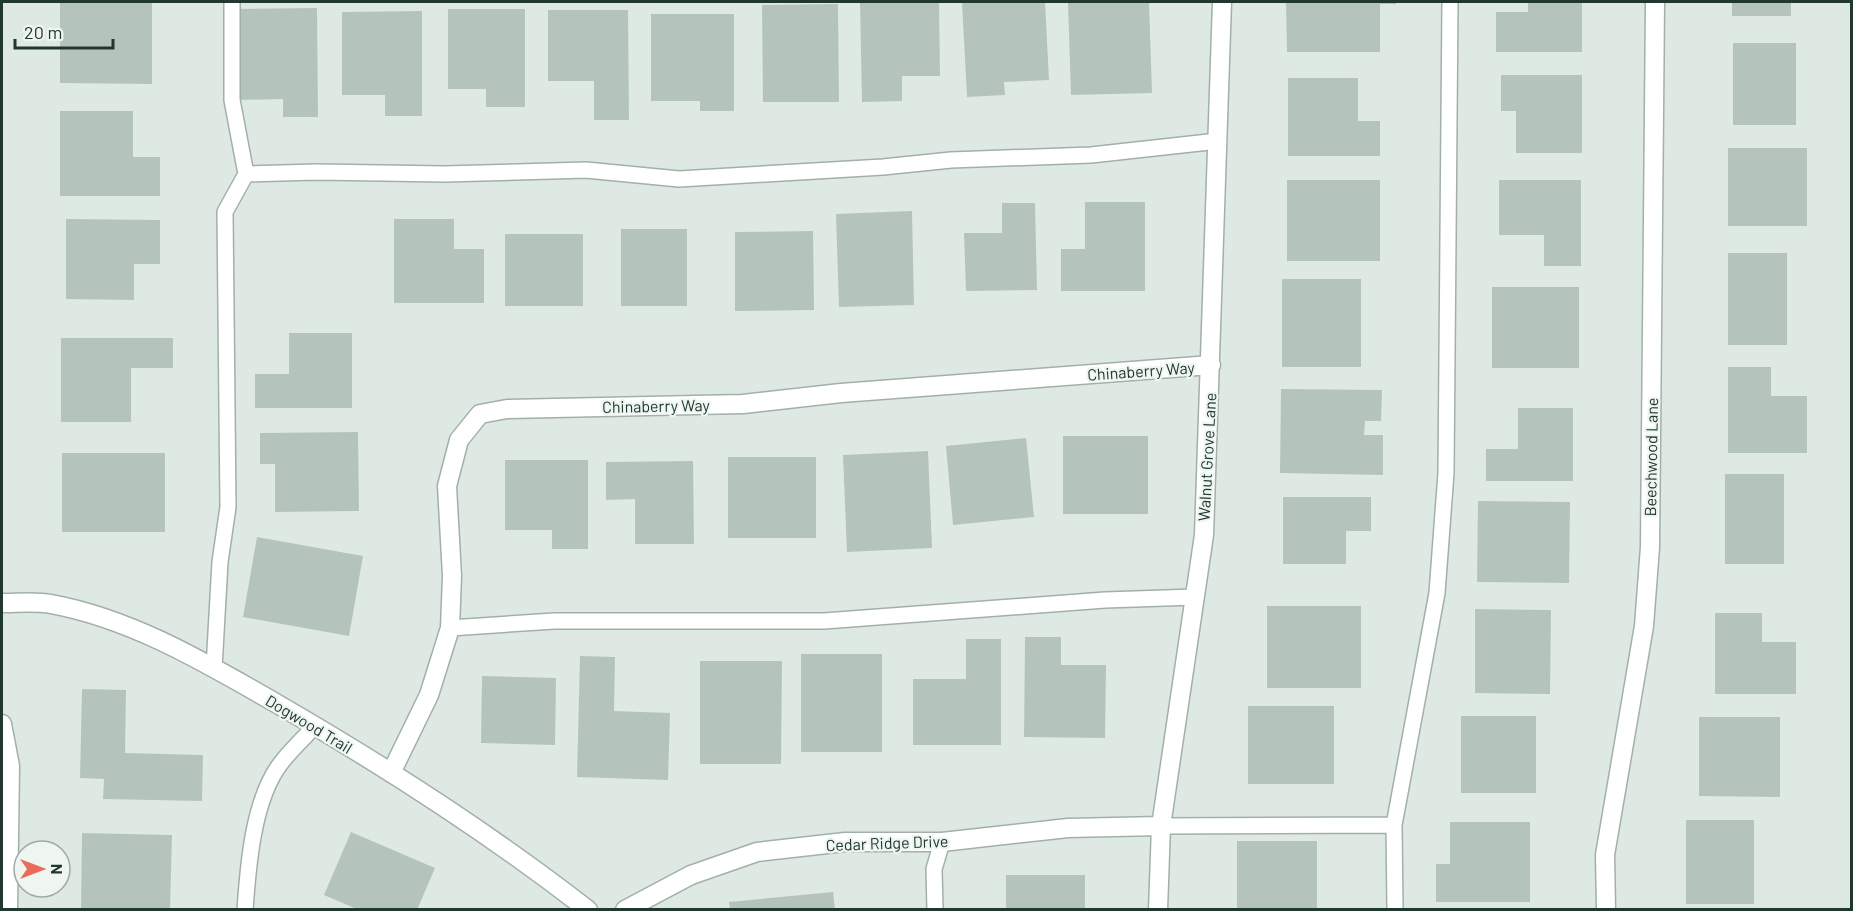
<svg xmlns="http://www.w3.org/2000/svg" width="1853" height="911" viewBox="0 0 1853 911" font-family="Barlow,sans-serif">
<rect width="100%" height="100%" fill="#dfe9e3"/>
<!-- building -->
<path fill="#b4c4bc" d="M60 2H152V84L60 83Z
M860 2H939L940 76H902V101L862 102Z
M962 2H1045L1049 80 1004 82 1005 95 967 97Z
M1068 2H1149L1152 93 1071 95Z
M1286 2H1396V4H1380V52H1287Z
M1528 2H1582V52H1496V12H1528Z
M1732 2H1791V16H1732Z
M838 4 839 102H763L762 5Z
M317 8 318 117H283V99L237 100 236 9Z
M448 9H525V107H486V89H448Z
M548 10H628L629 120H594V81H548Z
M422 11V116H385V95H342V12Z
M651 14H734V111H700V101H651Z
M1733 43H1796V125H1733Z
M1501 75H1582V153H1516V111H1501Z
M1288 78H1358V121H1380V156H1288Z
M60 111H133V157H160V196H60Z
M1728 148H1807V226H1728Z
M1287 180H1380V261H1287Z
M1499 180H1581V266H1544V235H1499Z
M1085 202H1145V291H1061V249H1085Z
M1002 203H1035L1037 290 966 291 964 233H1002Z
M912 211 914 305 839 307 836 214Z
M66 219 160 220V264H134V300L66 299Z
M394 219H454V249H484V303H394Z
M621 229H687V306H621Z
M813 231 814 310 735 311V232Z
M505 234H583V306H505Z
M1728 253H1787V345H1728Z
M1282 279H1361V367H1282Z
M1492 287H1579V368H1492Z
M289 333H352V408H255V374H289Z
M61 338H173V368H131V422H61Z
M1728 367H1771V396H1807V453H1728Z
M1281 389 1382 390 1381 421H1365L1364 435H1383V475L1280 473Z
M1518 408H1573V481H1486V449H1518Z
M358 432 359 511 275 512V464H260V433Z
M1063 436H1148V514H1063Z
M1026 438 1034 517 953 525 946 446Z
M928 451 932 548 847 552 843 455Z
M62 453H165V532H62Z
M728 457H816V538H728Z
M505 460H588V549H552V530H505Z
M693 461 694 544H635V499L606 500V462Z
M1725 474H1784V564H1725Z
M1283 497H1371V531H1346V564H1283Z
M1478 501 1570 502 1569 583 1477 582Z
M257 537 363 556 349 636 243 617Z
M1267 606H1361V688H1267Z
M1475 609 1551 610 1550 694 1475 693Z
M1715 613H1762V642H1796V694H1715Z
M1025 637H1061V665H1106L1105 738 1024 737Z
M966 639H1001V745H913V679H966Z
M801 654H882V752H801Z
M580 656 615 657 614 711 670 713 668 780 577 777Z
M700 661H782L781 764H700Z
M482 676 556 678 555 745 481 743Z
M82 689 126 690 125 753 203 755 202 801 103 799 104 779 80 778Z
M1248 706H1334V784H1248Z
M1461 716H1536V793H1461Z
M1699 717H1780V797L1699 796Z
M1686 820H1754V904H1686Z
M1450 822H1530V902H1436V864H1450Z
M351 832 435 868 417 910H359L324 895Z
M82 833 172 835 170 910H81Z
M1237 841H1317V910H1237Z
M1006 875H1085V910H1006Z
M833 892 835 910H730L729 902Z"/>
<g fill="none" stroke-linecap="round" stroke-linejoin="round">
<!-- lane casing -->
<g stroke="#a2b0a9" stroke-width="18">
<path id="lane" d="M246 174 317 172 445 174 586 170 679 179 883 167 951 160 1091 155 1218 141
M450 628 554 621H824L1105 600 1195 597
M214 668 220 562 228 507 225 212 246 174 232 100V2
M1161 826 1394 825
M245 910C248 866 253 799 281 763 291 750 304 738 315 726
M935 910 934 869 942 842
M1395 910 1394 825 1437 593 1446 473 1450 2"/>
</g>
<!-- street casing -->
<g stroke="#a2b0a9" stroke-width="21">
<path id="street" d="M2 603C17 603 36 601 51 604 132 619 204 662 274 702 383 765 489 833 588 910
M2 724 10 766 8 910
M391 773 429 695 450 628 452 576 447 486 459 440 480 414 507 409 743 404 841 393 1211 365
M625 910 691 875 757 852 845 842H942L1068 828 1161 826
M1158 910 1161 826 1204 535 1222 2
M1606 910 1605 855 1644 626 1650 547 1655 2"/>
</g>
<!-- lane -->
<use href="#lane" stroke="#fff" stroke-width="15"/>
<!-- street -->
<use href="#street" stroke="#fff" stroke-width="18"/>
</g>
<g text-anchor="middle" stroke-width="4.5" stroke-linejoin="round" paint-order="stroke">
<!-- street labels -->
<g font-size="16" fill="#21382f" stroke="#eff6f2">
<text transform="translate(1141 371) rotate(-4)" y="6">Chinaberry Way</text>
<text transform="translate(656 406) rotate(-1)" y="6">Chinaberry Way</text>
<text transform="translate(1207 457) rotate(-87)" y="6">Walnut Grove Lane</text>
<text transform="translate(1651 457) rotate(-89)" y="6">Beechwood Lane</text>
<text transform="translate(309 724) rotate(31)" y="6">Dogwood Trail</text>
<text transform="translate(887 843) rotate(-2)" y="6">Cedar Ridge Drive</text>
</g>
</g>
<!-- border -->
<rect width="1853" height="911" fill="none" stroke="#21382f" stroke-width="6"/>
<!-- north arrow -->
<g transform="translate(42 869) rotate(90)"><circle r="28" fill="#eff6f2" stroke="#9daaa4" stroke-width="1.5"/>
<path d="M0-4.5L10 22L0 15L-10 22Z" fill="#eb6b5b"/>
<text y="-9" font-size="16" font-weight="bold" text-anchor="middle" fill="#21382f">N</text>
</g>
<!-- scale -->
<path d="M15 39v9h98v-9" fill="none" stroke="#21382f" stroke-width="3"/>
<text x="24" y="39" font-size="18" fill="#21382f" stroke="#eff6f2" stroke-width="4.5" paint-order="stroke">20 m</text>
</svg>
